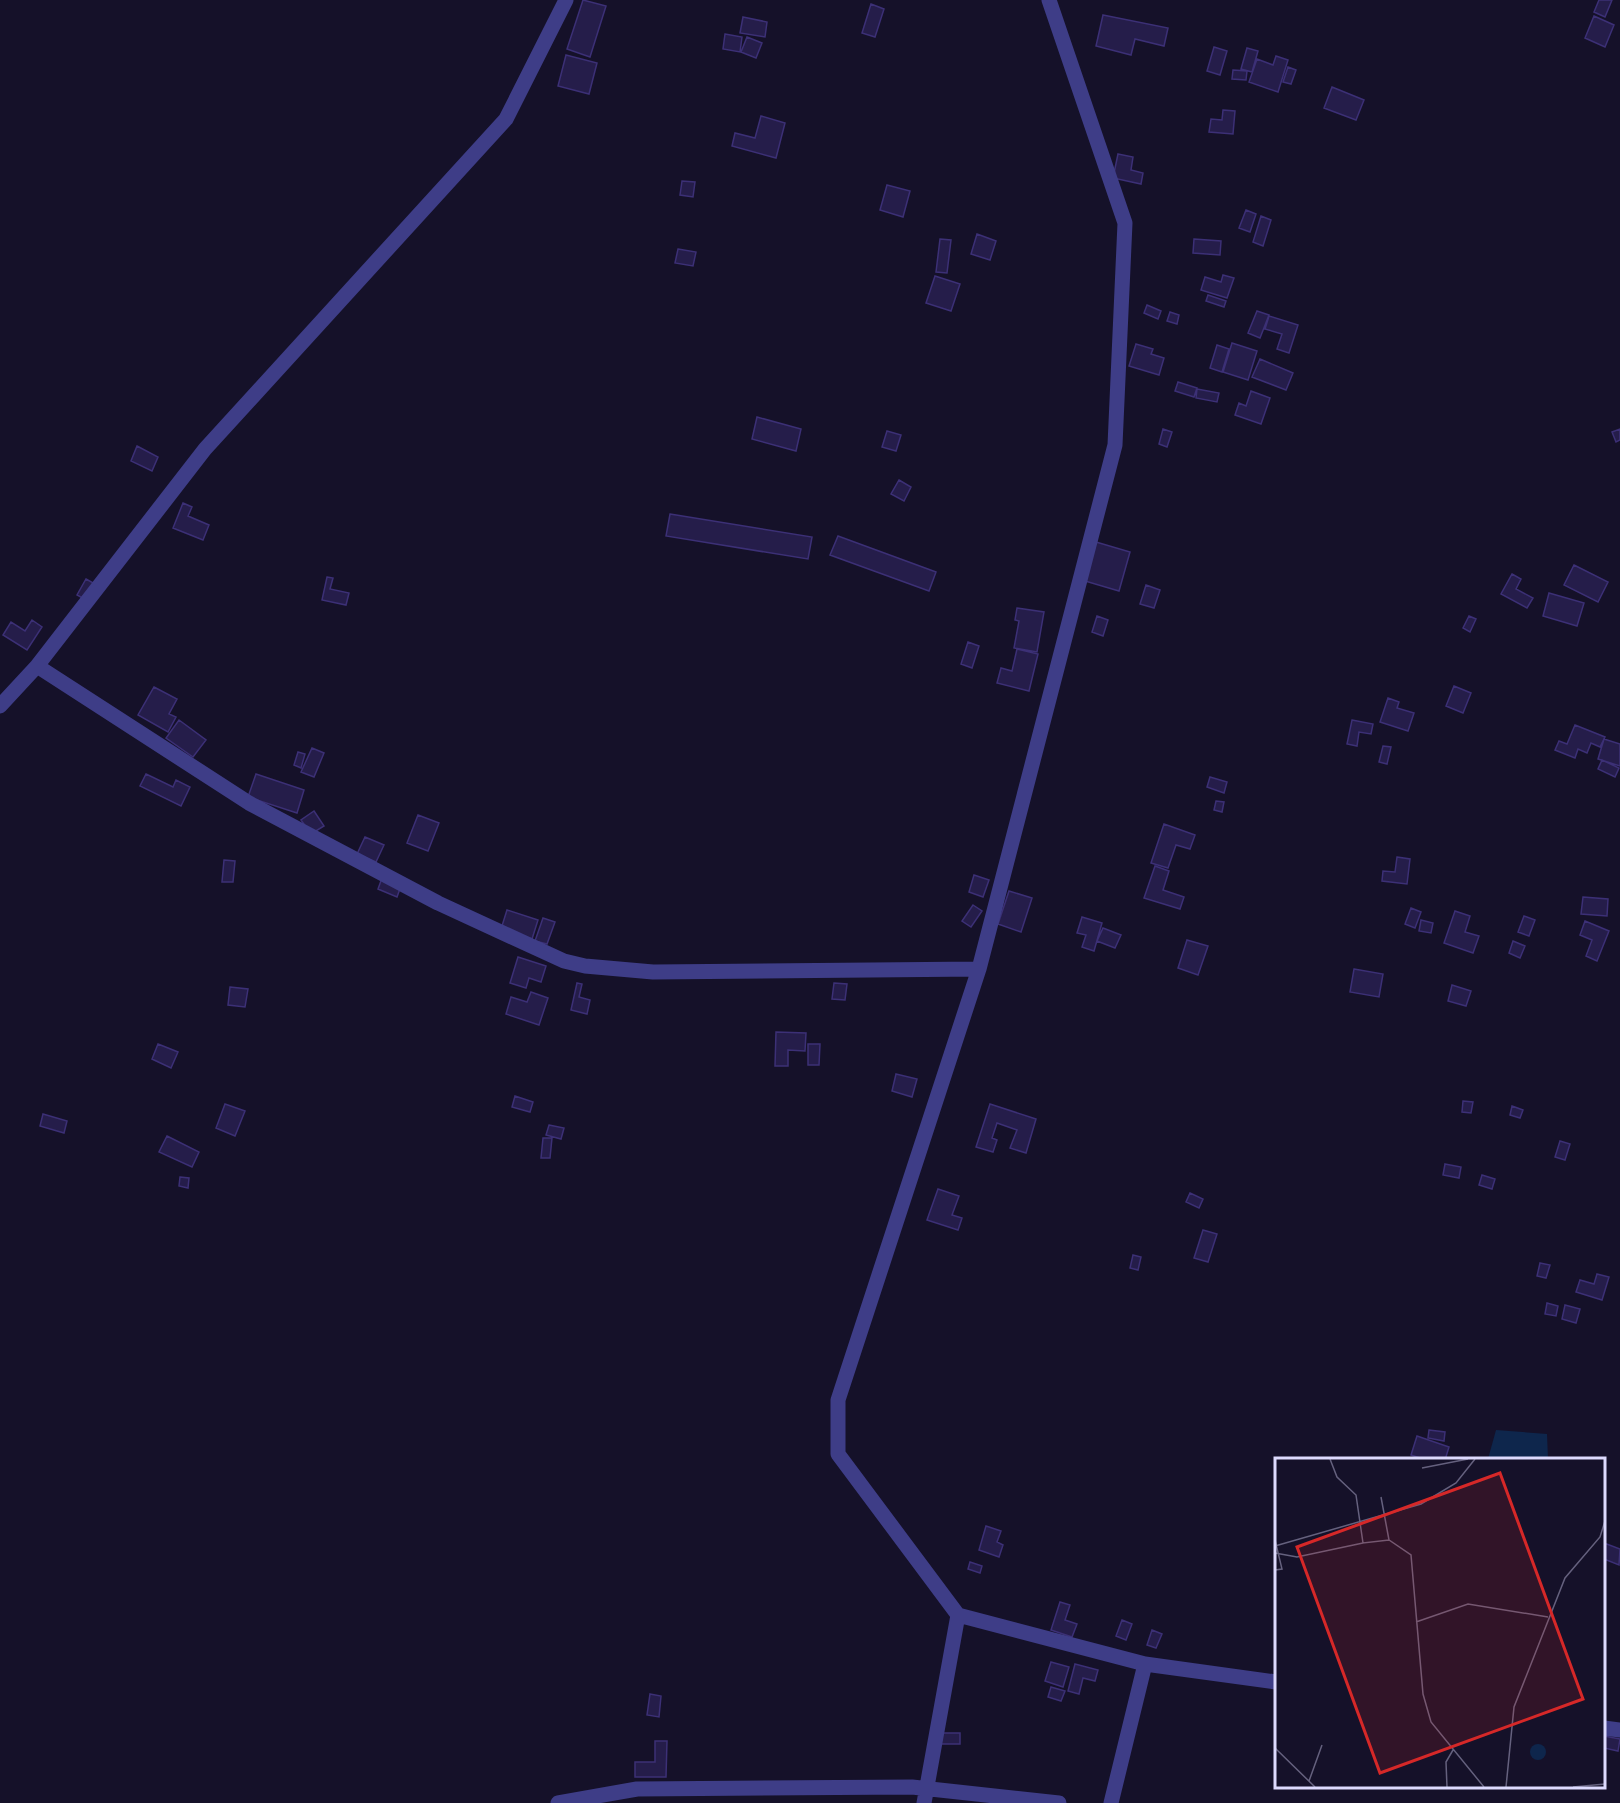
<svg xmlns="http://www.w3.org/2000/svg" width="1620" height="1803" viewBox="0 0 1620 1803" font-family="Rubik,sans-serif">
<rect width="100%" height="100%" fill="#151129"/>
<!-- water -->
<path fill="#0e264c" d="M1496 1430 1547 1434 1548 1459H1488Z"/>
<!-- building -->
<path fill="#251d4a" stroke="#3c3076" stroke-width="1.5" d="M583 0 606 6 590 57 567 49Z
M1599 0H1612L1605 17 1594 12Z
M871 4 884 9 875 37 862 33Z
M1103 15 1168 28 1164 46 1135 39 1131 55 1096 46Z
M1594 16 1614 25 1605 47 1585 38Z
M743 17 767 22 765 37 740 33Z
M725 34 742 37 740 52 723 49Z
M747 37 762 43 756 58 741 52Z
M1214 47 1227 51 1220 75 1207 71Z
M1247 48 1258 51 1252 72 1241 69Z
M566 55 597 63 589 94 558 86Z
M1276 56 1288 60 1278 92 1249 82 1257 59 1273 65Z
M1288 67 1296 70 1291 84 1283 82Z
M1233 70 1247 71 1246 80 1232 79Z
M1332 87 1364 100 1356 120 1324 108Z
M1223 110 1235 111 1233 134 1209 132 1211 119 1222 120Z
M761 116 785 123 776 158 732 146 735 133 755 138Z
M1118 154 1133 157 1131 170 1143 173 1141 184 1113 178Z
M682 181 695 182 693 197 680 195Z
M887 185 910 191 903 217 880 210Z
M1246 210 1256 214 1250 232 1239 228Z
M1261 216 1271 220 1263 246 1253 242Z
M977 234 996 241 990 260 971 254Z
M940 239 951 240 947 273 936 272Z
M1194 239 1221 241 1220 255 1193 253Z
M678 249 696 252 693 266 675 263Z
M1223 275 1234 278 1227 298 1201 290 1205 277 1221 282Z
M935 276 960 284 951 311 926 303Z
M1208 295 1226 301 1224 307 1206 301Z
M1147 305 1161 311 1158 319 1144 313Z
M1257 311 1269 315 1260 338 1248 333Z
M1170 312 1179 315 1177 324 1167 321Z
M1269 316 1298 325 1289 353 1277 349 1282 334 1265 329Z
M1232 343 1257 351 1248 380 1223 372Z
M1136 344 1153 349 1151 354 1164 358 1159 375 1129 366Z
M1217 345 1229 349 1222 372 1210 368Z
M1260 359 1293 373 1286 390 1252 377Z
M1178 382 1197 388 1194 397 1175 391Z
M1197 389 1219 393 1217 402 1196 398Z
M1251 391 1270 398 1261 424 1235 415 1239 403 1246 406Z
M757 417 801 429 796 451 752 439Z
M1163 429 1172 432 1167 447 1159 444Z
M1620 429V440L1616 442 1612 432Z
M887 431 901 435 896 451 882 447Z
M137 446 158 457 152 471 131 461Z
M899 480 911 487 904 501 891 494Z
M183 503 192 507 188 516 209 525 203 540 173 528Z
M670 514 812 537 808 559 666 536Z
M838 536 936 572 929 591 830 555Z
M1096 542 1130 552 1119 591 1085 581Z
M1574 565 1608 582 1598 602 1564 585Z
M1512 574 1521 579 1516 589 1533 598 1527 608 1501 594Z
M327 577 333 578 330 589 349 593 346 605 322 600Z
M86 579 95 584 86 600 77 595Z
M1146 585 1160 590 1154 608 1140 604Z
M1549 593 1584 603 1577 626 1543 616Z
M1017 608 1044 612 1037 652 1014 648 1019 621 1015 620Z
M1097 616 1108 620 1103 636 1092 632Z
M1469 616 1476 619 1470 632 1463 628Z
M32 620 42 627 27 650 3 635 11 622 25 631Z
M968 642 979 646 972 668 961 664Z
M1017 649 1038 654 1029 691 997 683 1001 668 1012 671Z
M1454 686 1471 693 1463 713 1446 706Z
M154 687 177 699 169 714 176 717 168 732 138 715Z
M1388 698 1399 702 1397 708 1414 713 1408 731 1380 722Z
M179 720 206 740 193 757 166 738Z
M1352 720 1373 724 1371 734 1359 732 1357 746 1347 744Z
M1575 725 1605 737 1600 747 1591 743 1587 753 1578 749 1575 758 1555 750 1559 741 1567 744Z
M1604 739 1620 744V766L1598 759Z
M1383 746 1391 747 1387 764 1379 762Z
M312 748 324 753 314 777 301 772Z
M298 752 305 754 301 768 294 765Z
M1602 760 1619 768 1615 777 1598 769Z
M146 774 173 787 176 780 190 787 181 806 140 786Z
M256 774 304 790 297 813 248 797Z
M1210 777 1227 782 1224 793 1207 787Z
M1216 801 1224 802 1222 812 1214 810Z
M314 811 324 826 311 834 301 820Z
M418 815 439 823 428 851 407 843Z
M1164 824 1195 835 1190 849 1176 845 1168 868 1151 863Z
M365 837 384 845 376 862 357 854Z
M1397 857 1410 859 1407 884 1382 881 1383 871 1395 872Z
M224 860 235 861 233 882H222Z
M1155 866 1169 871 1163 890 1184 897 1180 909 1144 898Z
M974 875 989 880 983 897 969 892Z
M382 878 401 886 397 897 378 889Z
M1009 891 1032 898 1021 932 998 924Z
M1583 897 1608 899 1607 916 1581 914Z
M973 905 982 911 971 927 962 921Z
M1411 908 1421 912 1415 928 1405 924Z
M507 910 538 920 532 939 501 929Z
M1455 911 1470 916 1465 932 1479 936 1473 953 1444 943Z
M1524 916 1535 920 1529 936 1518 932Z
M1082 917 1102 923 1094 951 1082 947 1086 935 1077 933Z
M543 918 555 922 547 944 535 941Z
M1421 920 1433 923 1431 933 1419 931Z
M1585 921 1609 931 1597 961 1586 956 1592 940 1580 935Z
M1103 928 1121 935 1115 948 1097 941Z
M1187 940 1208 946 1198 975 1178 968Z
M1513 941 1525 946 1520 958 1509 953Z
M518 957 546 966 541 982 529 978 526 988 510 983Z
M1354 969 1383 974 1379 997 1350 992Z
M577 983 582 984 579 997 590 1000 587 1014 571 1010Z
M834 983 847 984 845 1000 832 999Z
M1452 985 1471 991 1466 1006 1448 1001Z
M230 987 248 989 245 1007 228 1005Z
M531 992 548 998 539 1025 506 1014 511 997 527 1002Z
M776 1032 806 1033 805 1051 788 1050V1066H775Z
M158 1044 178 1052 171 1068 152 1059Z
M808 1044H820L819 1065H808Z
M896 1074 917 1079 912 1097 892 1091Z
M515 1096 533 1102 530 1112 512 1107Z
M1463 1101 1473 1102 1471 1113 1462 1112Z
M225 1104 245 1111 235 1136 216 1128Z
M990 1104 1036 1119 1026 1153 1010 1148 1017 1130 997 1123 992 1138 997 1140 993 1152 976 1147Z
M1512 1106 1523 1110 1520 1118 1510 1115Z
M43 1114 67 1121 64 1133 40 1126Z
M549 1125 564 1128 561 1139 546 1135Z
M167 1136 199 1152 192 1167 159 1152Z
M543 1138H552L550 1158H541Z
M1560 1141 1570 1144 1565 1160 1555 1157Z
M1445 1164 1461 1167 1459 1178 1443 1175Z
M1482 1175 1495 1179 1492 1189 1479 1185Z
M180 1177 189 1178 188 1188 179 1186Z
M938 1189 959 1196 952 1215 962 1218 958 1230 927 1220Z
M1190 1193 1203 1199 1199 1208 1186 1202Z
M1203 1230 1217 1234 1208 1262 1194 1258Z
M1133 1255 1141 1257 1138 1270 1130 1268Z
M1540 1263 1550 1265 1546 1278 1537 1276Z
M1597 1274 1609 1277 1602 1300 1576 1292 1580 1280 1594 1284Z
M1547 1303 1558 1306 1556 1316 1545 1314Z
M1565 1305 1580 1309 1576 1323 1562 1319Z
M1429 1430 1445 1432 1444 1441 1428 1438Z
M1417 1436 1449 1447 1445 1460H1426L1411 1455Z
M986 1526 1001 1531 997 1542 1003 1545 999 1557 979 1550Z
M1604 1543 1620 1549 1619 1565 1604 1559Z
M970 1562 982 1566 980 1573 968 1569Z
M1060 1602 1070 1605 1065 1620 1077 1624 1072 1637 1051 1630Z
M1122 1620 1132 1624 1126 1640 1116 1636Z
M1152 1630 1162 1634 1156 1648 1147 1645Z
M1051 1662 1069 1667 1063 1687 1045 1681Z
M1075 1664 1098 1670 1095 1681 1083 1678 1079 1694 1068 1691Z
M1051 1687 1065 1691 1061 1701 1048 1697Z
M650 1694 661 1696 659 1717 647 1715Z
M940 1733H960V1744H940Z
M1604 1736 1620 1739 1618 1751 1604 1748Z
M655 1741H667L666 1777H635V1762H655Z"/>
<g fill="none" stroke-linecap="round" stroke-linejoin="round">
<!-- street -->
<path stroke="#3e3d87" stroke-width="15" d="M1049 0 1125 223 1115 445 979 969 838 1400V1454L958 1615 1145 1664 1111 1803
M37 666 249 803 438 903 564 961 585 966 653 972 979 969
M0 706 37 666 205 449 506 119 566 0
M1145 1664 1276 1682
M1604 1728 1620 1730
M558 1803 637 1789 912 1787 1059 1803
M924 1803 958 1615"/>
</g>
<!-- overview -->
<g transform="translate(1275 1458)">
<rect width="330" height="330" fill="#151129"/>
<path d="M255 294a8 8 0 1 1 16 0a8 8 0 1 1-16 0Z" fill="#0e264c"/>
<path fill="none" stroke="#65617e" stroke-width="1.5" d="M55 1 62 19 81 37 88 85 114 82 136 97 148 236 156 264 209 329M147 10 193 1M106 39 114 82M0 82 7 111 0 112M0 88 146 46 181 25 200 1M0 95 22 99 88 85M141 164 193 146 273 159M0 290 40 329M34 323 47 287M172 329 171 304 178 292M231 329 239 249 290 120 325 79 330 63M298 329 330 326"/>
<path fill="#d62828" fill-opacity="0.15" stroke="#d62828" stroke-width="3" d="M225 15 308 241 105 315 22 89Z"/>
<rect width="330" height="330" fill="none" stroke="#dddafe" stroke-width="3"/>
</g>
</svg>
